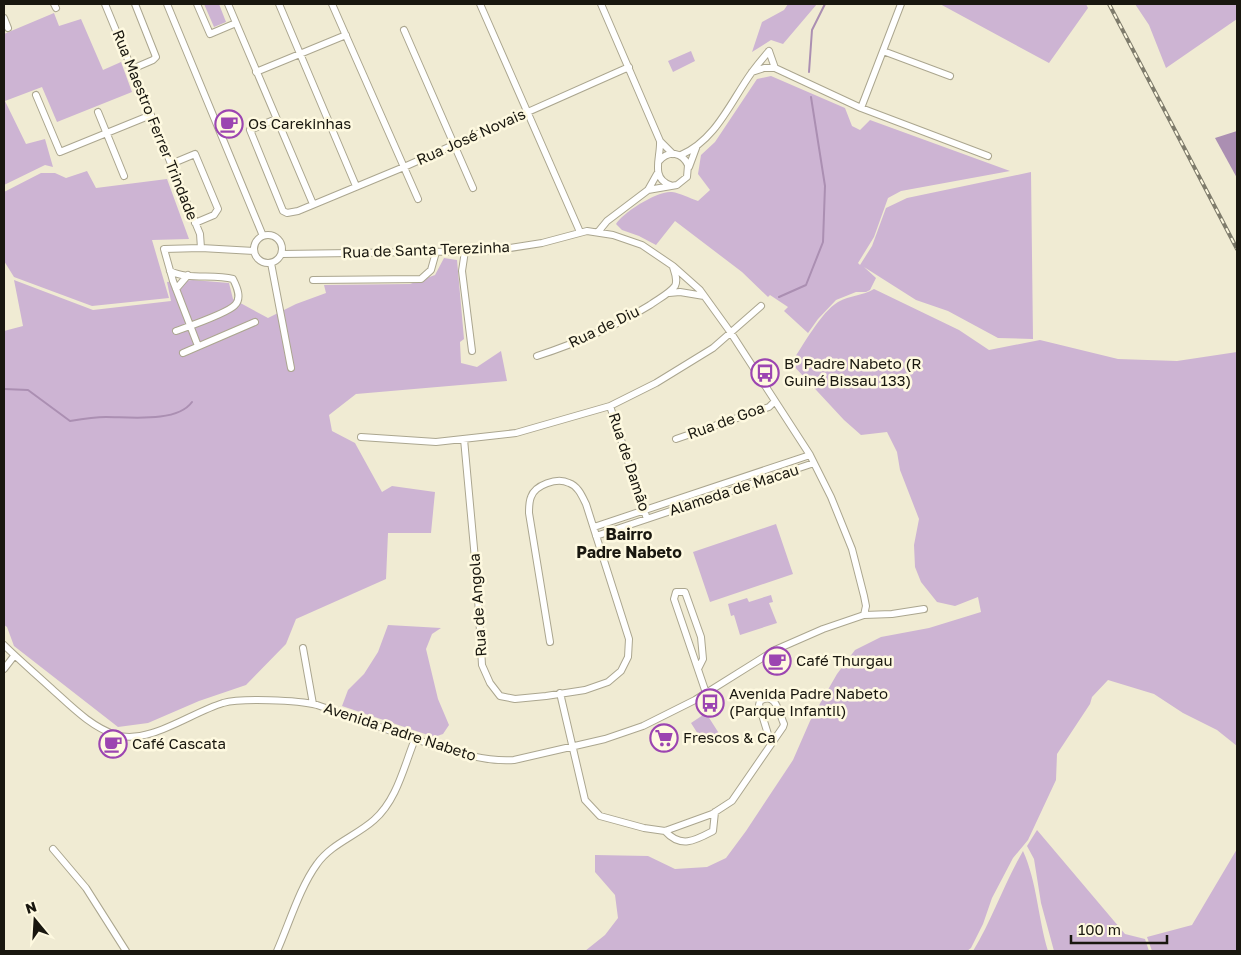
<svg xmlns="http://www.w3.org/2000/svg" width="1241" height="955" viewBox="0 0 1241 955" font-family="'Golos Text',sans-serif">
<rect width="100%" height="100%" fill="#f0ebd3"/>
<!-- green -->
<path fill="#cdb4d3" d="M204 4H219L226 22 214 27Z
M788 4H817L783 44 771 40 752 52 762 22 784 10Z
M940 4H1086L1088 8 1049 63Z
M1135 4H1237V19L1166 68 1149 25Z
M54 13 59 26 81 19 103 70 121 62 132 92 57 122 42 87 5 101 26 144 45 139 53 167 45 165 4 185V34Z
M691 51 695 61 673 72 668 61Z
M771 76 845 108 852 126 860 130 870 120 1010 171 901 191 888 198 874 237 858 263 860 265 872 246 886 208 907 198 1031 172 1033 339 998 338 948 311 916 300 864 267 876 278 870 290 866 292H856L836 300 818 319 808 333 784 311 788 307 770 295 768 297 742 272 675 221 656 245 639 236 622 230 616 224C622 213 658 190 672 192 680 193 689 198 698 201L710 190 698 174 701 155 715 142 757 79Z
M87 171 96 188 167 179 189 239 152 240 169 298 92 306 14 277 4 261V192L41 173H55L66 178Z
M444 258 457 260 464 339 460 342 461 363 477 367 501 351 507 381 356 394 329 415 332 431 355 443 382 492 392 486 435 492 431 533H388L386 579 296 619 286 644 246 685 199 701 148 723 118 727 14 646 7 627 4 625V331L23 326 14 280 93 310 171 301 167 282 193 280 229 283 233 299 268 318 296 304 326 293 324 285 410 284 435 275Z
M874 289 959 330 989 350 1040 340 1118 359 1177 361 1237 352V746L1217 730 1183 713 1154 694 1108 680 1092 697 1090 704 1057 754 1056 780 1028 840 1013 858 992 898 983 924 971 948 967 951H585L605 935 618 918 615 895 595 872V855L648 856 675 869 707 867 726 858 746 831 793 760 810 721 837 674 855 650 881 637 929 628 981 612 978 597 955 606 937 602 921 582 915 567 914 545 919 519 900 470 897 452 887 432 861 435 844 420 791 363C803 346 821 312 838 302 850 295 863 296 874 289Z
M776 524 793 574 710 602 693 552Z
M771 595 773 602 769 603 777 623 740 635 734 615 731 616 728 604 747 598 749 602Z
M388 625 441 628 432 634 426 649 438 699 449 725 443 734 434 737 342 706 348 690 364 674 378 652Z
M706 713 720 735 705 745 691 723Z
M1037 830 1125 934 1145 939 1149 951H1054L1041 903 1034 859 1027 846Z
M1237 849V951H1152L1147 937 1192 925Z
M1023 851C1037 882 1038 918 1048 951H973C992 920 1004 884 1023 851Z"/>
<!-- water -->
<path fill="#ab8fb2" d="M1237 131V178L1215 138Z"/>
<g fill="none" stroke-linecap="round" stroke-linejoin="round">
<!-- stream -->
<path stroke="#ab8fb2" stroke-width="2" d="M809 72 812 30 825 4
M779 297 806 285 823 242 825 186 811 97
M4 389 28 390 70 421C82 419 94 417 106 417 129 417 177 423 192 402"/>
<!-- minor casing -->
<g stroke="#aba68f" stroke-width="8">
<path id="minor" d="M54 4 56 8
M105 4 200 234 201 248
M167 4 263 236
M197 4 210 34 236 23
M228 4 313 204
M279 4 356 186
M332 4 418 199
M480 4 580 232
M601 4 660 141 673 154
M4 18 8 28
M404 30 473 188
M769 51 775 68
M883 51 950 76
M132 69 153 60 156 57 135 4
M256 72 346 35
M752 72 764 68H775L861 108 988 156
M36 95 60 152 151 115
M861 108 901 4
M98 112 124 176
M276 119 250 130 283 211 287 213 298 211 404 167 629 67
M660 141C661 157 650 178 670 185
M681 155C716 140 731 101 752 72 758 64 763 58 769 51
M171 164 195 154 218 209 214 215 195 223
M689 167 696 148
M648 190 677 185 687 177 688 165C682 152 669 150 659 161
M598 232 607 221 648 190 657 174
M254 249a14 14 0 1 1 28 0a14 14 0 1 1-28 0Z
M465 251 462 271 472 351
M282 254 491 251 542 243 587 231 613 235 642 245 673 266 700 290 731 333 810 455 831 497 852 549 864 596 866 606 864 615
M271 263 291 368
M170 271C187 280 213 274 233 279 237 287 242 298 235 305 228 313 187 327 176 331
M313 280 421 279 431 270 436 252
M176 289 188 275
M669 293 680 292 704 296
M198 346 173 281 164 249 201 248 254 251
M183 353 255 322
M537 356C577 343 614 327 650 305 658 299 669 294 675 286 678 280 675 273 673 267
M610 406 647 519
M361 437 436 442 516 433 610 406 656 383 713 348 761 306
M464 439 477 581 482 665 490 683 500 696 515 699 546 696 585 690 608 682 621 671 628 657 629 639 586 504C582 496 578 486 569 483 557 477 535 485 531 497 529 502 529 508 529 513L550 642
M676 439 769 407 775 401
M594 527 810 455
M596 536 814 463
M4 645C19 660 36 674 52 689 71 706 91 727 116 735 149 745 190 713 223 703 241 698 298 700 317 705 354 718 390 731 427 743 455 752 484 762 514 760L605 739 643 726 695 700 775 650 823 629 864 615 892 614 924 609
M303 648 313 704
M4 669 14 656
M698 669 703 659 701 637 685 592H676L674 599 706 693
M560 693 585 800 600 816 644 828 665 831 712 814 732 801 783 727 784 724C779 713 776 691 760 701L759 705 771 744
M665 831C681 849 696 840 713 831L715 812
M53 849 86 888 126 951
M277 951C289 924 300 887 317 864 331 844 356 836 374 820 397 800 404 766 415 739"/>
</g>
<!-- minor -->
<use href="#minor" stroke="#fff" stroke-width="6"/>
<!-- rail casing -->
<g stroke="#7f7c6c" stroke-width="4">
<path id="rail" d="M1109 4 1237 249"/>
</g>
<!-- rail -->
<use href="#rail" stroke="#fef9e0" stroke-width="2" stroke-dasharray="5.5" stroke-linecap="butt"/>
</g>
<!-- icons -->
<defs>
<g id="cafe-ring" transform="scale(1.4375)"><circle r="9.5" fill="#fef9e0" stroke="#9c45b1" stroke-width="1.5"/><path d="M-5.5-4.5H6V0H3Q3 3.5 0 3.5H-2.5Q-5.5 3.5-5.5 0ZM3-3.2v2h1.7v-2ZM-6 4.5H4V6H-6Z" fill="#9c45b1"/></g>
<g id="bus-ring" transform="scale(1.4375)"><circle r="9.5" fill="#fef9e0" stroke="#9c45b1" stroke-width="1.5"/><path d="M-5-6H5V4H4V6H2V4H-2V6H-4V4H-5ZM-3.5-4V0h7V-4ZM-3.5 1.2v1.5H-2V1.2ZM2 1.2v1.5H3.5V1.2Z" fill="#9c45b1"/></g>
<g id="supermarket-ring" transform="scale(1.4375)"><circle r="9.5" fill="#fef9e0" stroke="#9c45b1" stroke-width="1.5"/><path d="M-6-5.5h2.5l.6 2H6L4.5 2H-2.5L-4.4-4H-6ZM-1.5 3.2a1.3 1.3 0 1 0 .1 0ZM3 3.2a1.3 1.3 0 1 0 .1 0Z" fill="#9c45b1"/></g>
</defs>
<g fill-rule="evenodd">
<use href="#cafe-ring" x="229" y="124"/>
<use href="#bus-ring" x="765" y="373"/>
<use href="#cafe-ring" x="777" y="661"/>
<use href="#bus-ring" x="710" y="703"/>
<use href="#supermarket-ring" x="664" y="738"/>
<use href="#cafe-ring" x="113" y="744"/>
</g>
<g text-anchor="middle" stroke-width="5" stroke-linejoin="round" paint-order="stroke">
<!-- poi labels -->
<g font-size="15" fill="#19170f" stroke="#fef9e0" text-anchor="start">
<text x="248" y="129">Os Carekinhas</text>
<text x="784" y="369">Bº Padre Nabeto (R<tspan x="784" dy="17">Guiné Bissau 133)</tspan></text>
<text x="796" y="666">Café Thurgau</text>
<text x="729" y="699">Avenida Padre Nabeto<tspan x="729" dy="17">(Parque Infantil)</tspan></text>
<text x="683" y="743">Frescos &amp; Ca</text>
<text x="132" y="749">Café Cascata</text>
</g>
<!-- street labels -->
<g font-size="15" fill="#19170f" stroke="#fef9e0">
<text transform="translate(155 125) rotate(68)" y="5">Rua Maestro Ferrer Trindade</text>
<text transform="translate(471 137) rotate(-24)" y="5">Rua José Novais</text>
<text transform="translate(426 250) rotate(-2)" y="5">Rua de Santa Terezinha</text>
<text transform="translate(604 327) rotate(-26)" y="5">Rua de Diu</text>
<text transform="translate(726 421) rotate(-20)" y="5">Rua de Goa</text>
<text transform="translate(629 462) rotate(72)" y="5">Rua de Damão</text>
<text transform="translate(734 490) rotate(-18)" y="5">Alameda de Macau</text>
<text transform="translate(478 605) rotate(-94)" y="5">Rua de Angola</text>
<text transform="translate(400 732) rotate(18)" y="5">Avenida Padre Nabeto</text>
</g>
<!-- neighbourhood labels -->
<g font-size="16" font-weight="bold" fill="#19170f" stroke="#fef9e0">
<text x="629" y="540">Bairro<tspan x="629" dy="18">Padre Nabeto</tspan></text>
</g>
</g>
<!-- border -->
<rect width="1241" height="955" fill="none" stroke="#19170f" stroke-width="10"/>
<!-- north arrow -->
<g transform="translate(35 920) rotate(342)" stroke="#fef9e0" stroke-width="4" paint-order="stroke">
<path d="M0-4L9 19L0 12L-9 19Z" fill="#19170f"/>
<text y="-8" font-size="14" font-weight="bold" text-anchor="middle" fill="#19170f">N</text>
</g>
<!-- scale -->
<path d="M1071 935v8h96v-8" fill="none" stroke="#19170f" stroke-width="2.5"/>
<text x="1078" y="935" font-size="15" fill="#19170f" stroke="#fef9e0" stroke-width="4" paint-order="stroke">100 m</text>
</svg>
